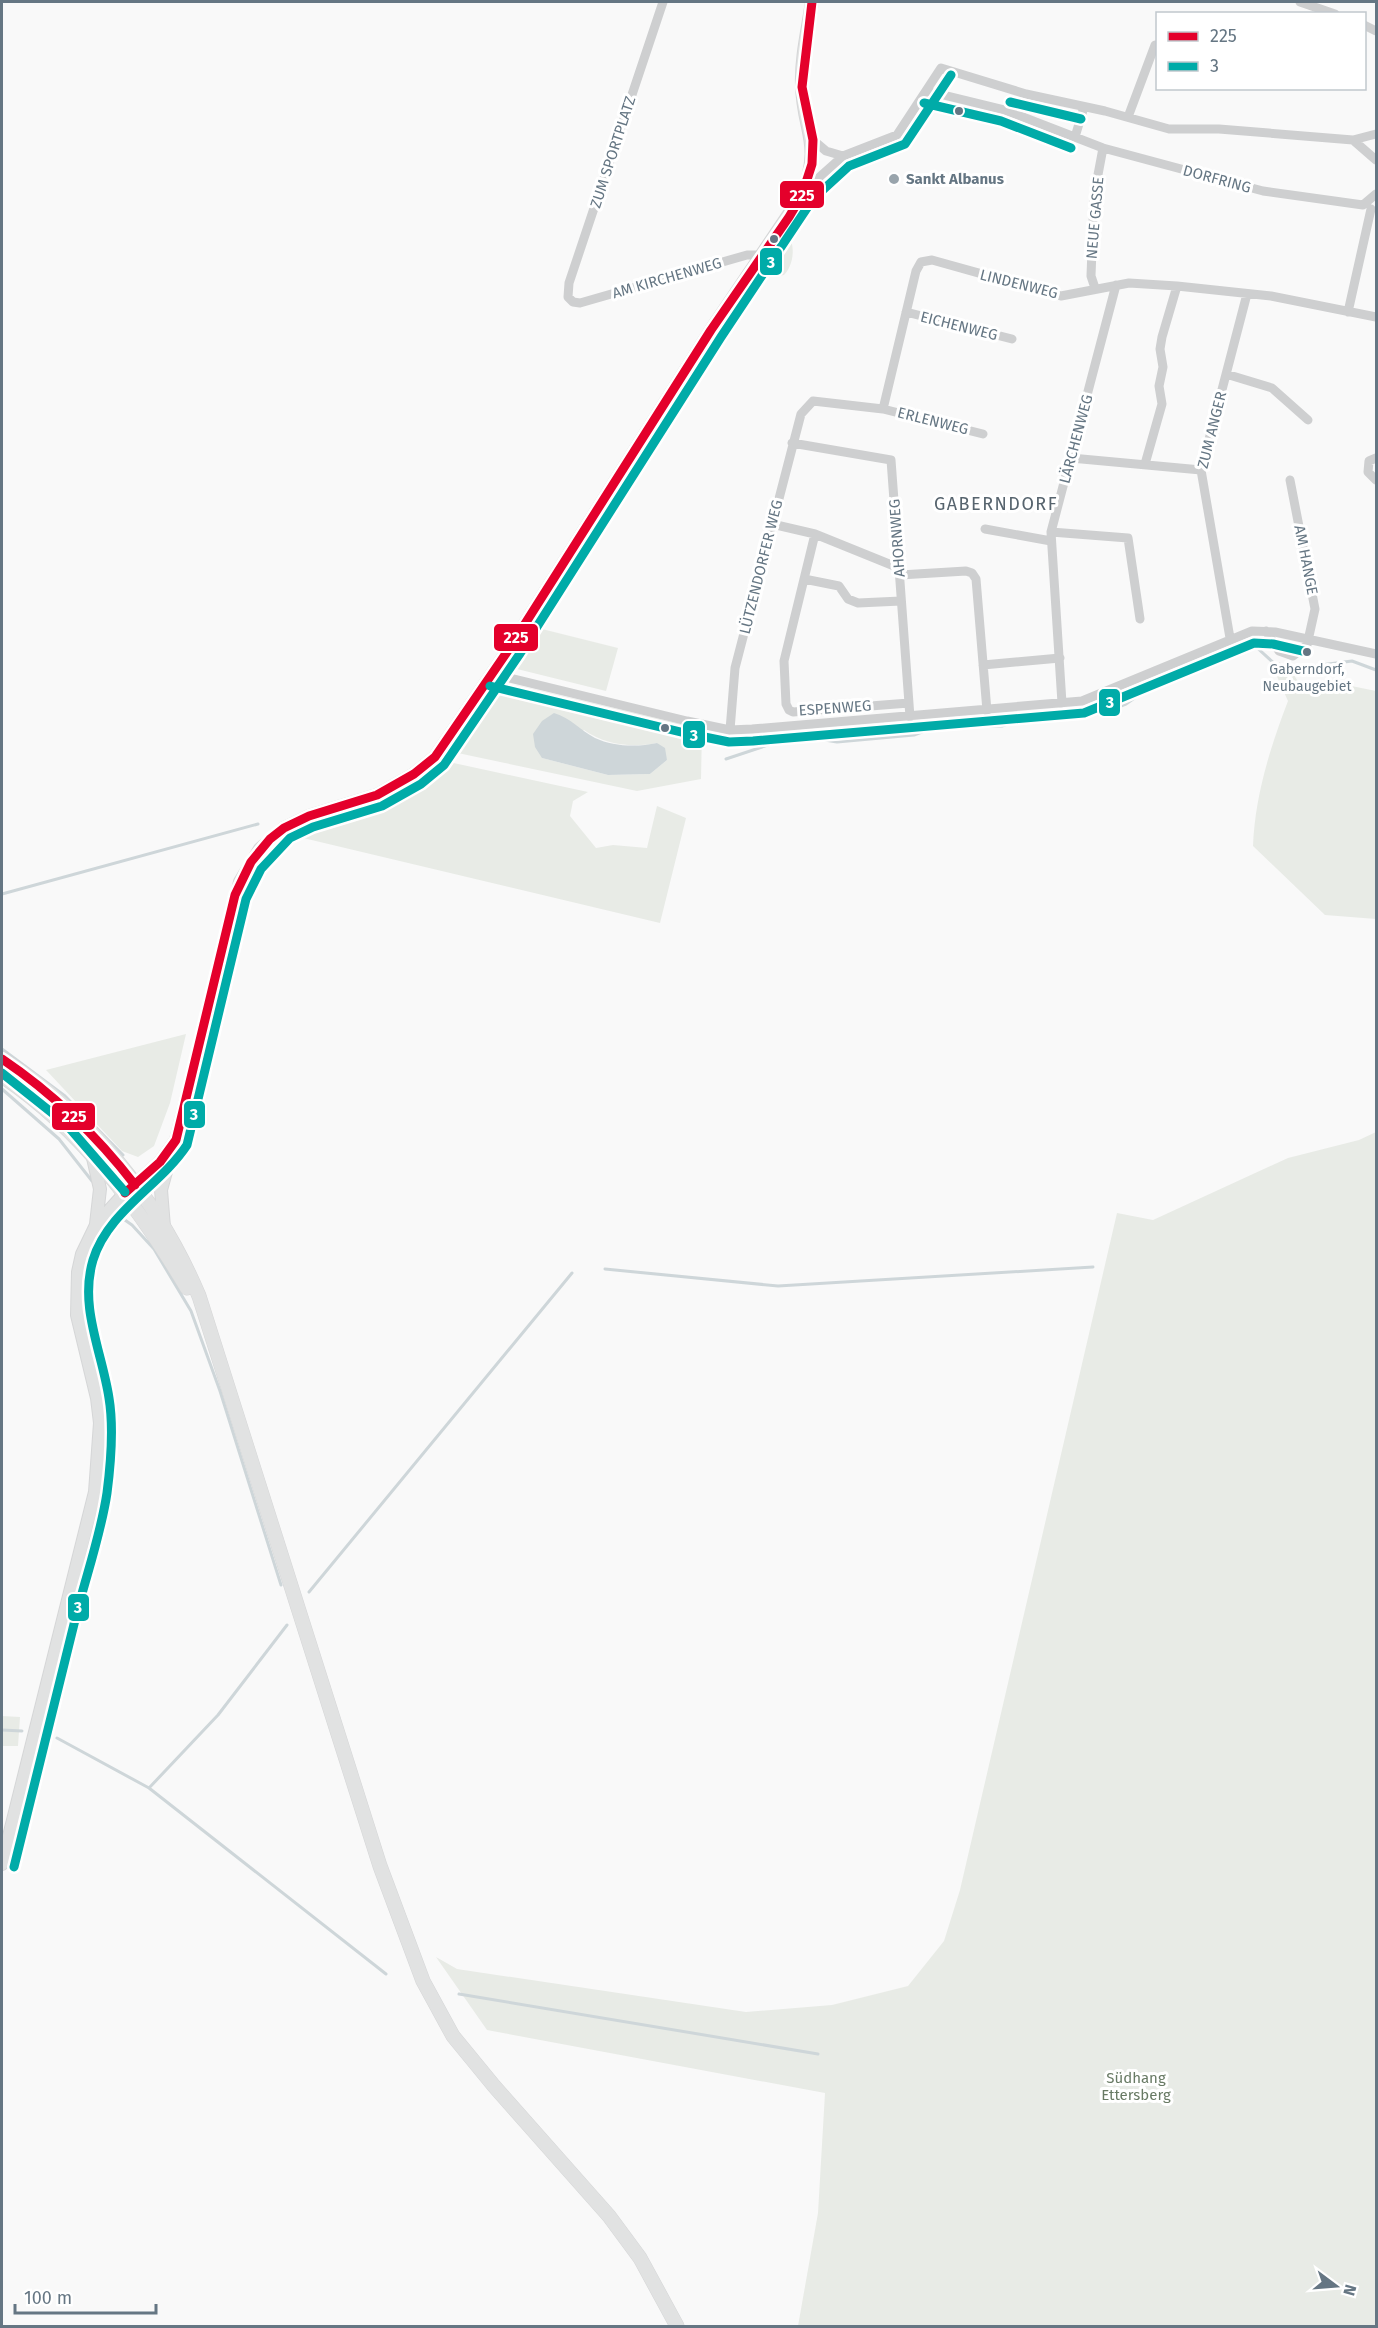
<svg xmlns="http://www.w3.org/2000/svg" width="1378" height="2328" viewBox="0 0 1378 2328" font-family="'Fira Sans',sans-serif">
<rect width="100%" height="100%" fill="#f9f9f9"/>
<!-- green -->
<path fill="#e8ebe6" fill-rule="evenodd" d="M787 233C796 244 794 265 784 275L772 277 762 271 769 256 773 258 776 253 773 251Z
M534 627 618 648 606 691 517 669 515 662Z
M1279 662 1290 669 1299 683 1322 680 1376 691V919L1325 915 1253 846C1255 796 1270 748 1288 701L1274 670Z
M494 685H516L702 729 701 779 637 791 453 752 458 735ZM584 730C605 745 632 748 657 743L667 760 650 774 608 775 542 758Z
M449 762 588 792 573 801 570 816 596 848 613 845 647 848 657 806 686 818 660 923 299 837 337 820 378 809 411 795Z
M186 1034 170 1103 154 1146 138 1157 122 1151 46 1070Z
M1376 1132V2326H798L818 2213 825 2093 487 2030 436 1957 457 1969 746 2012 832 2005 908 1986 944 1941 960 1890 1117 1213 1153 1220 1288 1158 1359 1140Z
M2 1716 20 1717 18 1746H2Z"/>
<!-- water -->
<path fill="#ced6d9" d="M554 713C571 718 580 730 595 738 614 747 638 747 657 743L665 748 667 760 650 774 608 775 542 758 535 747 533 734 542 721Z"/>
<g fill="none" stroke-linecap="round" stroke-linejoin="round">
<!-- stream -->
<path stroke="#ced6d9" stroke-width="3" d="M1243 650 1254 645 1276 665 1289 669 1352 661 1376 670
M1077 714 1108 711 1126 704 1166 676 1224 659
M726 759 783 740 812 738 837 742 914 735 935 727 1002 726 1019 720 1052 717
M2 894 258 824
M2 1049 65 1096 123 1155
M2 1089 59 1139 92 1181
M122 1218 132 1225 154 1249 191 1311 220 1391 281 1585
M605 1269 778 1286 1093 1267
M309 1592 572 1273
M2 1730 22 1731
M57 1738 149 1788 218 1715 287 1625
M149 1788 386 1974
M459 1994 818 2054"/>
<!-- secondary casing -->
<g stroke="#d5d6d7" stroke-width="14">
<path id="secondary" d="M93 1158 100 1189 96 1224
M164 1227 161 1190 172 1150
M2 1864 95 1492 100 1423 97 1398 77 1315 78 1272 82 1254 96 1225 125 1193 160 1162 176 1140 240 882 260 849 284 828 309 816 377 795 414 774 435 757 509 649 711 330 802 195C823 143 803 132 802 85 801 58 808 29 812 2"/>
</g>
<!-- primary casing -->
<g stroke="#d5d6d7" stroke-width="15">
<path id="primary" d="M2 1059C89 1113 159 1201 199 1296L380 1866 423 1981 453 2036 494 2086 609 2216 640 2258 677 2326
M2 1076C82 1130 138 1206 187 1288"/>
</g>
<!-- street -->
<path stroke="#cecfd0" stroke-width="9" d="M663 2 569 283 568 297 573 302 580 303 747 255H761
M1300 2 1335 14
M1364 25 1376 31
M927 91 1005 110 1103 148 1263 191 1363 205 1376 194
M1128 117 1155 45
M1376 134 1353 140 1376 160
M1075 137 1084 107
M813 140 826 151 843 156
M806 189 843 156 897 135 941 68 1026 94 1105 111 1169 129H1219L1353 140
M1095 288 1091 276 1094 196 1103 148
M906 312 1012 339
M1348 312 1371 209
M1226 374 1272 388 1308 420
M883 409 983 434
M792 443 891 460 910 717
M1071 458 1201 470
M1376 458 1369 461 1368 472 1376 480
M1145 464 1162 404 1159 386 1163 367 1160 349 1162 337 1177 286
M772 524 815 534 899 568
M985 529 1051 541
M1051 532 1128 538 1140 619
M815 534 784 661 786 704 789 710 793 712 909 703
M900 575 966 571 972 573 976 579 987 711
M804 579 839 586 848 599 858 603 901 601
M1266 631 1279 651 1293 656 1307 645 1315 609 1290 480
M1230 638 1201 470 1247 294
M983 665 1060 658
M493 674 687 721 730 730 752 729 1082 701 1252 631 1275 632 1376 654
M1062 703 1051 532 1116 285
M730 730 735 668 801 414 813 401 883 409 916 271 921 262 932 260 1061 296 1129 283 1177 286 1271 296 1376 317"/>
<!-- secondary -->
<use href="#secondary" stroke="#e1e2e2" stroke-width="12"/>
<!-- primary -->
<use href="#primary" stroke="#e1e2e2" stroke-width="14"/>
<!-- bus-1 casing -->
<g stroke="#fff" stroke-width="14">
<path id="bus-1" d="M2 1059C54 1094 97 1136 135 1185
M125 1193 160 1162 176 1140 235 895 251 862 270 839 284 828 309 816 377 795 414 774 435 757 509 649 711 330 789 217 802 195 812 164 813 140 802 87 812 2"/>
</g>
<!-- bus-2 casing -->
<g stroke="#fff" stroke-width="14">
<path id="bus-2" d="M1010 102 1081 119
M924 103 1001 121 1071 148
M490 686 685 733 729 742 753 741 1084 713 1254 643 1273 644 1307 652
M2 1073 66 1124 125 1192
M14 1867C35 1783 55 1700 76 1616 86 1576 101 1534 107 1493 111 1462 114 1428 109 1398 102 1352 79 1307 93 1260 108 1211 160 1186 187 1145L246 899 261 869 290 838 313 827 382 806 421 784 444 765 519 655 721 337 813 199 849 166 905 144 951 75"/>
</g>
<!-- bus-1 -->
<use href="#bus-1" stroke="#e4002b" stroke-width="9"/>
<!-- bus-2 -->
<use href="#bus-2" stroke="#00aba8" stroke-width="9"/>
</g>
<!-- markers -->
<g fill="#657683" stroke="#fff" stroke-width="2">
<circle cx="959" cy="111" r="5"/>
<circle cx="774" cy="239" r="5"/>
<circle cx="1307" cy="652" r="5"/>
<circle cx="665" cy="728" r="5"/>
</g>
<circle fill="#99a4ac" stroke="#fff" stroke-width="2" cx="894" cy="179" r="6"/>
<g text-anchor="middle" stroke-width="6" stroke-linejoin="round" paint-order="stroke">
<!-- bus labels -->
<g font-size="14" fill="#657683" stroke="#fff">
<text x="1307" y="674">Gaberndorf,<tspan x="1307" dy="17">Neubaugebiet</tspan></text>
</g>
<!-- street labels -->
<g font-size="15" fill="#657683" stroke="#fff">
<text transform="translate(613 152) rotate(-72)" y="5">ZUM SPORTPLATZ</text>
<text transform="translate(1217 179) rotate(15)" y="5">DORFRING</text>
<text transform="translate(1095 218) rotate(-85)" y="5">NEUE GASSE</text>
<text transform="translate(667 278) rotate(-16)" y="5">AM KIRCHENWEG</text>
<text transform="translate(1019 284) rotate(14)" y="5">LINDENWEG</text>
<text transform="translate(959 326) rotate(14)" y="5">EICHENWEG</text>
<text transform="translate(933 421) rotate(14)" y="5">ERLENWEG</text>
<text transform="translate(1212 430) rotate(-76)" y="5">ZUM ANGER</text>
<text transform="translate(1076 439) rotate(-75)" y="5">LÄRCHENWEG</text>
<text transform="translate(897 538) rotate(-94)" y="5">AHORNWEG</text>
<text transform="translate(1306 560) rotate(79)" y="5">AM HANGE</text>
<text transform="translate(761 567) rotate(-76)" y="5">LÜTZENDORFER WEG</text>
<text transform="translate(835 708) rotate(-4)" y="5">ESPENWEG</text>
</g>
<!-- poi labels -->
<g font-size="15" font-weight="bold" fill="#657683" stroke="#fff" text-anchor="start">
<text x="906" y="184">Sankt Albanus</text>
</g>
<!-- park labels -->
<g font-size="15" fill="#687a64" stroke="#fff">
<text x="1136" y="2083">Südhang<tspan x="1136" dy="17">Ettersberg</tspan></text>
</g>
<!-- quarter labels -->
<g font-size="18" letter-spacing="1.5" fill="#57646e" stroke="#fff">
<text x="996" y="510">GABERNDORF</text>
</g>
</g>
<g stroke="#fff" stroke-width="2">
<rect x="779" y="180" width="46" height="29" rx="6" fill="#e4002b"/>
<rect x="759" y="247" width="24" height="29" rx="6" fill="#00aba8"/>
<rect x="493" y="623" width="46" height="29" rx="6" fill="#e4002b"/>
<rect x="1098" y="688" width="23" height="29" rx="6" fill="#00aba8"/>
<rect x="682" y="720" width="24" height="29" rx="6" fill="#00aba8"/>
<rect x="183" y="1100" width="23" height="29" rx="6" fill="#00aba8"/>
<rect x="51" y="1102" width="45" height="29" rx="6" fill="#e4002b"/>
<rect x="67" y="1593" width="23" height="29" rx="6" fill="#00aba8"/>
</g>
<g font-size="16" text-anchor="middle" font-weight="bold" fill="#fff">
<text x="802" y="201">225</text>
<text x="771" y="268">3</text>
<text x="516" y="643">225</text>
<text x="1110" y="708">3</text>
<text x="694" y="741">3</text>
<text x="194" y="1120">3</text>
<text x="74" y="1122">225</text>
<text x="78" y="1613">3</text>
</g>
<!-- border -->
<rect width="1378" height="2328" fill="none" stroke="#657683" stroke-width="6"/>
<!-- legend -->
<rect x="1156" y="12" width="210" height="78" fill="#ffffff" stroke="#c1c8cd" stroke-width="1.5"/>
<rect x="1168" y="32" width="30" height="9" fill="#e4002b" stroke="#c1c8cd" stroke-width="1.5"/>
<text x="1210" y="42" font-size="18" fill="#657683">225</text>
<rect x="1168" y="62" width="30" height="9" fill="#00aba8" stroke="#c1c8cd" stroke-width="1.5"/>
<text x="1210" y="72" font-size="18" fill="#657683">3</text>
<!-- north arrow -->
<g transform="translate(1336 2286) rotate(106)" stroke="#ffffff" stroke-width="4.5" paint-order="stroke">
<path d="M0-4.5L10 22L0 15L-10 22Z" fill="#657683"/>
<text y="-9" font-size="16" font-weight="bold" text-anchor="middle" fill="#657683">N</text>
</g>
<!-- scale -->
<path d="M15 2304v9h141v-9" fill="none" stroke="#657683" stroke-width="3"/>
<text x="24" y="2304" font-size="18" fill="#657683" stroke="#ffffff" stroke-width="4.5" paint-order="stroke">100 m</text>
</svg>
